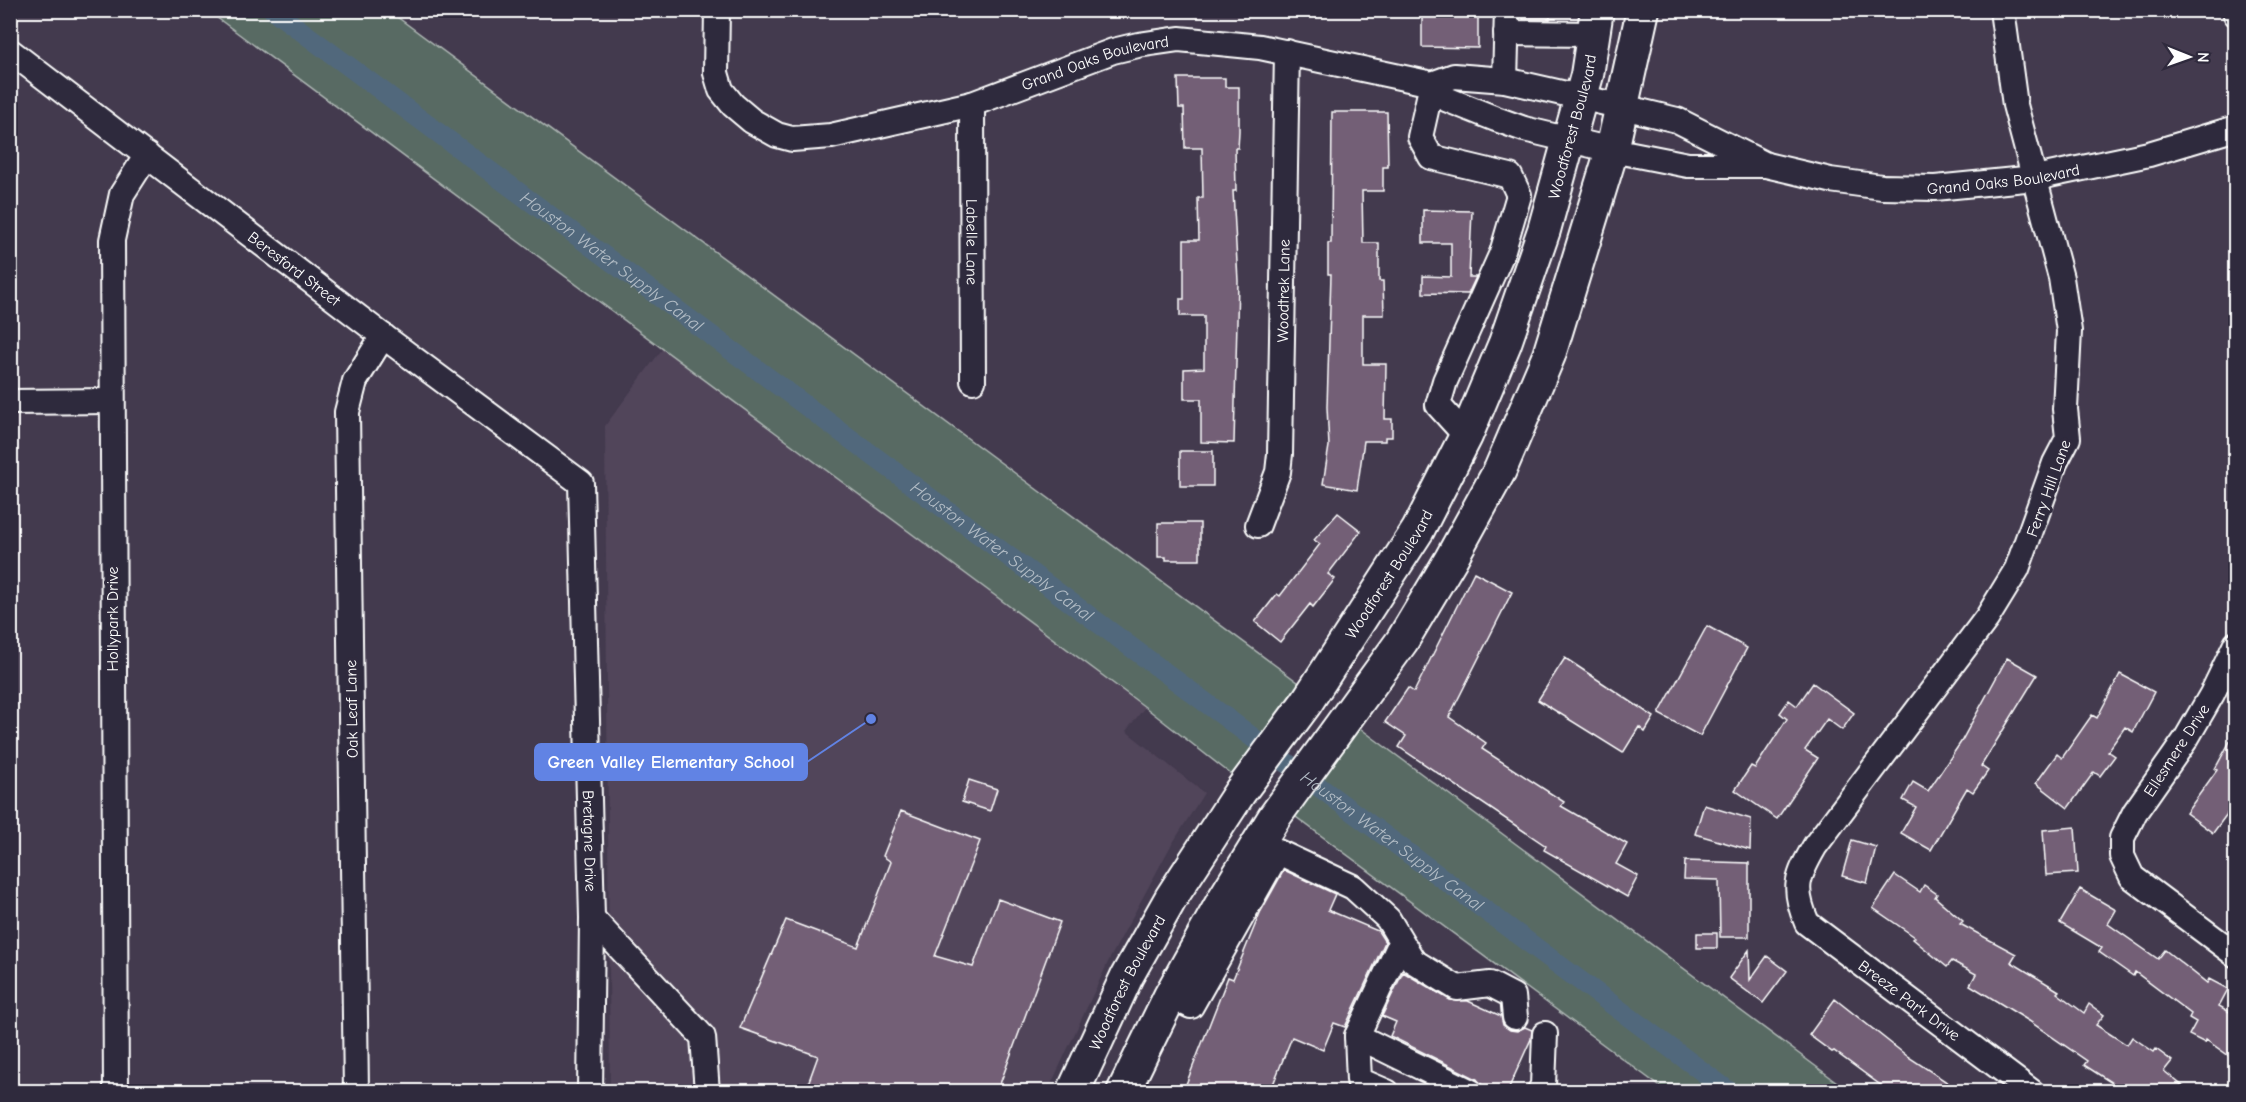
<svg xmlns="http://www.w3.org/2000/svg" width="2246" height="1102" viewBox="0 0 2246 1102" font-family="'Comic Neue',sans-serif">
<rect width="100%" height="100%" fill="#433a4e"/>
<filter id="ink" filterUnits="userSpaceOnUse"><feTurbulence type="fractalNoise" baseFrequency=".0167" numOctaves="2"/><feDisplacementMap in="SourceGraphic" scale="12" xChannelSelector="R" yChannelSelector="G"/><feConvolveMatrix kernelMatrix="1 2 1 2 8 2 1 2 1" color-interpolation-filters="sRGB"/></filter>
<g filter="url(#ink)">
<!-- built -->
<path fill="#51455a" d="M663 348 1145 707 1126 731 1204 793 1169 849 1109 960 1048 1091H610L605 426Z"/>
<!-- green -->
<path fill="#586b64" stroke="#acb5b2" stroke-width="1.5" d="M208 11H389L1299 683 1232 775 1145 707Z
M1357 726 1849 1091H1666L1292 814Z"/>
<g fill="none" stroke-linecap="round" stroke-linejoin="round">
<!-- canal -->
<path stroke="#51677c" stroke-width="20" id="s1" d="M273 10 1730 1092"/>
</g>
<!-- building -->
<path fill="#735e76" stroke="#fff" stroke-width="1.5" d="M1422 10H1478V48L1422 47Z
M1523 10H1550V19H1523Z
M1178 78H1225V87H1239V131L1238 148H1235L1236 191H1233L1238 281 1234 443 1201 442V399H1184V369L1204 368V316H1180V299H1184V240H1199L1198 198H1203L1202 148H1185L1184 108H1179Z
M1332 112H1387L1388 167H1383V191H1362L1363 243H1379V281H1383L1384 315H1363V364H1386L1385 419H1392V437H1385V441H1364L1357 490 1323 484 1329 446 1327 407 1331 274H1328V243H1331Z
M1423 210 1472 211 1469 277H1476L1468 294 1423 293V276L1451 277V243H1423Z
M1180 451H1213V486H1180Z
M1338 513 1361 531 1328 574 1335 579 1313 607 1310 604 1280 642 1255 622 1277 594 1280 596 1320 544 1314 540Z
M1158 523H1200V560H1166V557H1158Z
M1474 572 1512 592 1449 717 1486 743 1482 749 1564 802 1561 806 1627 844 1616 864 1638 876 1627 897 1544 850 1546 846 1399 747 1406 736 1385 722 1408 688 1414 692Z
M1707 626 1747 648 1700 736 1659 714Z
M1565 658 1654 717 1645 732 1639 727 1623 753 1538 700Z
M2007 658 2037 675 1981 766 1988 771 1973 792 1967 788 1931 850 1901 833 1916 807 1903 800 1913 782 1928 791 1961 742Z
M2120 674 2154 692 2133 732 2125 727 2108 751 2115 756 2100 776 2094 772 2068 808 2036 783 2057 754 2062 758 2092 715 2097 718Z
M1813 683 1854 713 1842 730 1827 719 1805 750 1818 758 1777 819 1735 790 1751 766 1755 768 1787 719 1780 713 1789 700 1797 706Z
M2235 732V803L2213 833 2186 813 2217 770 2215 769Z
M969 780 997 789 990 811 962 802Z
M1704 805 1751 819 1750 850 1695 834Z
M901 811 980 841 935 956 973 967 998 899 1060 922 997 1092H805L818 1056 740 1028 786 920 858 947 891 862 883 856Z
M2075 827 2078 873 2046 875 2043 830Z
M1852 840 1876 847 1867 883 1842 876Z
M1685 861 1749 863V937H1720L1719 880 1684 879Z
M1284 870 1335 894 1328 910 1378 931 1385 942 1345 1027 1334 1023 1323 1050 1292 1037 1270 1092H1183L1228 977 1233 979 1260 913Z
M1895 875 1920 892 1924 885 1937 894 1935 897 1963 921 1960 924 2016 954 2011 962 2059 991 2057 993 2084 1013 2089 1004 2104 1015 2096 1025 2127 1045 2132 1037 2154 1052 2156 1049 2172 1061 2164 1071 2190 1092H2126L2084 1065 2087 1061 2029 1021 1970 985 1976 974 1952 961 1947 967 1913 939 1915 937 1873 908Z
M2080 889 2116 910 2108 924 2158 959 2165 950 2207 983 2209 979 2228 989 2219 1006 2235 1015V1060L2206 1040 2205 1043 2189 1035 2196 1022 2189 1018 2191 1014 2135 972 2133 976 2099 952 2102 948 2060 923Z
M1697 933H1717V948H1697Z
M1749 950 1750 980 1767 956 1787 971 1763 1003 1729 978Z
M1403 972 1450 1000 1468 1001 1501 1016 1503 1025 1510 1030 1517 1031 1525 1027 1532 1030 1531 1039 1507 1092 1485 1090 1477 1079 1390 1036 1396 1022 1382 1016Z
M1835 999 1907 1056 1962 1092H1890L1834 1051 1832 1052 1809 1035Z"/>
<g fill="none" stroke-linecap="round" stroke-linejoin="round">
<!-- minor casing -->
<g stroke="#fff" stroke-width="28">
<g id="minor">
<path id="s2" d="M717 10 716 73 721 90 733 105 752 121 777 135 792 139 831 136 972 104 1113 51 1138 45 1179 39 1260 47 1432 84 1454 76 1505 80 1623 107 1677 120 1766 165"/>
<path id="s3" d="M2002 10 2015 105 2061 278 2069 331 2065 409 2068 438 2055 463 2017 569 1987 618 1815 846C1797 877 1792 888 1807 923L2032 1092"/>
<path d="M2235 10 2236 14"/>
<path d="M1506 33 1594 34"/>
<path id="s4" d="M10 51 383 336 581 483 592 918 590 1092"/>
<path d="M1505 80 1507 10"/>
<path id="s5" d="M1432 84 1446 99 1496 119 1524 129 1612 150 1688 165H1766L1830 180 1882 187 1935 188 2035 178 2149 154 2236 128"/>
<path d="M1432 84 1420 137 1431 157 1510 176 1519 195 1502 253 1445 381 1438 405 1466 436"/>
<path id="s6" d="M972 104 973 381"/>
<path d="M10 402 111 401"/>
<path id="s7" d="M1258 525 1278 472 1280 454 1287 52"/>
<path d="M2236 644 2212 694 2186 739 2135 812 2122 838V856L2132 877 2236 955"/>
<path d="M592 918 703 1037 707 1092"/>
<path d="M1170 996 1191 1006 1278 852 1353 887 1388 919 1413 961 1457 988 1490 984 1513 996 1515 1017"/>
<path d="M1357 1036 1471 1092"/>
<path d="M116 1092 112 240 122 194 147 155"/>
<path d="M356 1092 347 412 355 381 383 336"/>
<path d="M1387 1092 1359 1080 1357 1036 1401 942"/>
<path d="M1539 1092 1543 1086 1545 1034"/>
</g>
</g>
<!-- major casing -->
<g stroke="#fff" stroke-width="36">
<g id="major">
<path id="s8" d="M1073 1092 1127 976 1171 898 1240 792 1306 703 1418 530 1466 436 1505 343 1544 230 1587 75 1597 10"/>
<path d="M1123 1092 1170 996 1224 899 1275 816 1402 641 1451 559 1500 470 1549 355 1612 150 1643 10"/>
</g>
</g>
<!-- minor -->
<use href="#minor" stroke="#2f2a3d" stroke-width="24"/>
<!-- major -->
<use href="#major" stroke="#2f2a3d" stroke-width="32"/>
</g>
</g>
<g text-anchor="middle" stroke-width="6" stroke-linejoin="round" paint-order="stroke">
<!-- street labels -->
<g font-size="16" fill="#fff" stroke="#2f2a3d">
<text dy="6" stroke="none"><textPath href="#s2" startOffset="483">Grand Oaks Boulevard</textPath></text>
<text dy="6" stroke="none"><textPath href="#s8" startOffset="1094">Woodforest Boulevard</textPath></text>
<text dy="6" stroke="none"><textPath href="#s5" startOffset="590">Grand Oaks Boulevard</textPath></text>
<text dy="6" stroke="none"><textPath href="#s6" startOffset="138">Labelle Lane</textPath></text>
<text dy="6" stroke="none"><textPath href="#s4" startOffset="358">Beresford Street</textPath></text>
<text dy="6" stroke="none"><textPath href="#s7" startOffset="238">Woodtrek Lane</textPath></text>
<text transform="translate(2048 488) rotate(-70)" y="6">Ferry Hill Lane</text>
<text dy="6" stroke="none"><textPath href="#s8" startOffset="608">Woodforest Boulevard</textPath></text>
<text transform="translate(112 619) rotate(-90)" y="6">Hollypark Drive</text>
<text transform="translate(351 709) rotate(-91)" y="6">Oak Leaf Lane</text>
<text transform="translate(2176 750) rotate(-57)" y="6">Ellesmere Drive</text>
<text dy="6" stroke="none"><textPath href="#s4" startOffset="1074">Bretagne Drive</textPath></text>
<text dy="6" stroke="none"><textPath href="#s8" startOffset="122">Woodforest Boulevard</textPath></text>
<text dy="6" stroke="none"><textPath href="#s3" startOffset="1130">Breeze Park Drive</textPath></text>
</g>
<!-- water labels -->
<g font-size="18" font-style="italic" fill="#b1bbc4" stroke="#2f2a3d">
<text dy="6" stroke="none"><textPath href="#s1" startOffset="422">Houston Water Supply Canal</textPath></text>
<text dy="6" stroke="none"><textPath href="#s1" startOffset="908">Houston Water Supply Canal</textPath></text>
<text dy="6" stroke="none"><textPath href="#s1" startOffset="1394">Houston Water Supply Canal</textPath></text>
</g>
</g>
<!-- callouts -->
<path fill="none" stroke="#6183e4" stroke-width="2" d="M871 719L807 762"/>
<circle fill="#6183e4" stroke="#2f2a3d" stroke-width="2" cx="871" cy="719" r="6"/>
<rect fill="#6183e4" stroke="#6183e4" stroke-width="2" x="535" y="744" width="272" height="36" rx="6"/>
<g font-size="18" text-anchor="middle" font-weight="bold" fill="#fff">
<text x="671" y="768">Green Valley Elementary School</text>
</g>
<!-- margin -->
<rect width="2246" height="1102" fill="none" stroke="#2f2a3d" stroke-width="36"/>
<rect x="18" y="18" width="2210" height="1066" fill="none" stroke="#fff" stroke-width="2" filter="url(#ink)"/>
<!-- north arrow -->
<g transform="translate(2189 57) rotate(91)" stroke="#2f2a3d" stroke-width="4.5" paint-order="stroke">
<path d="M0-4.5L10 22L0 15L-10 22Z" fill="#ffffff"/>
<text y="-9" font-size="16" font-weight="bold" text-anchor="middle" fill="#ffffff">N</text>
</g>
</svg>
